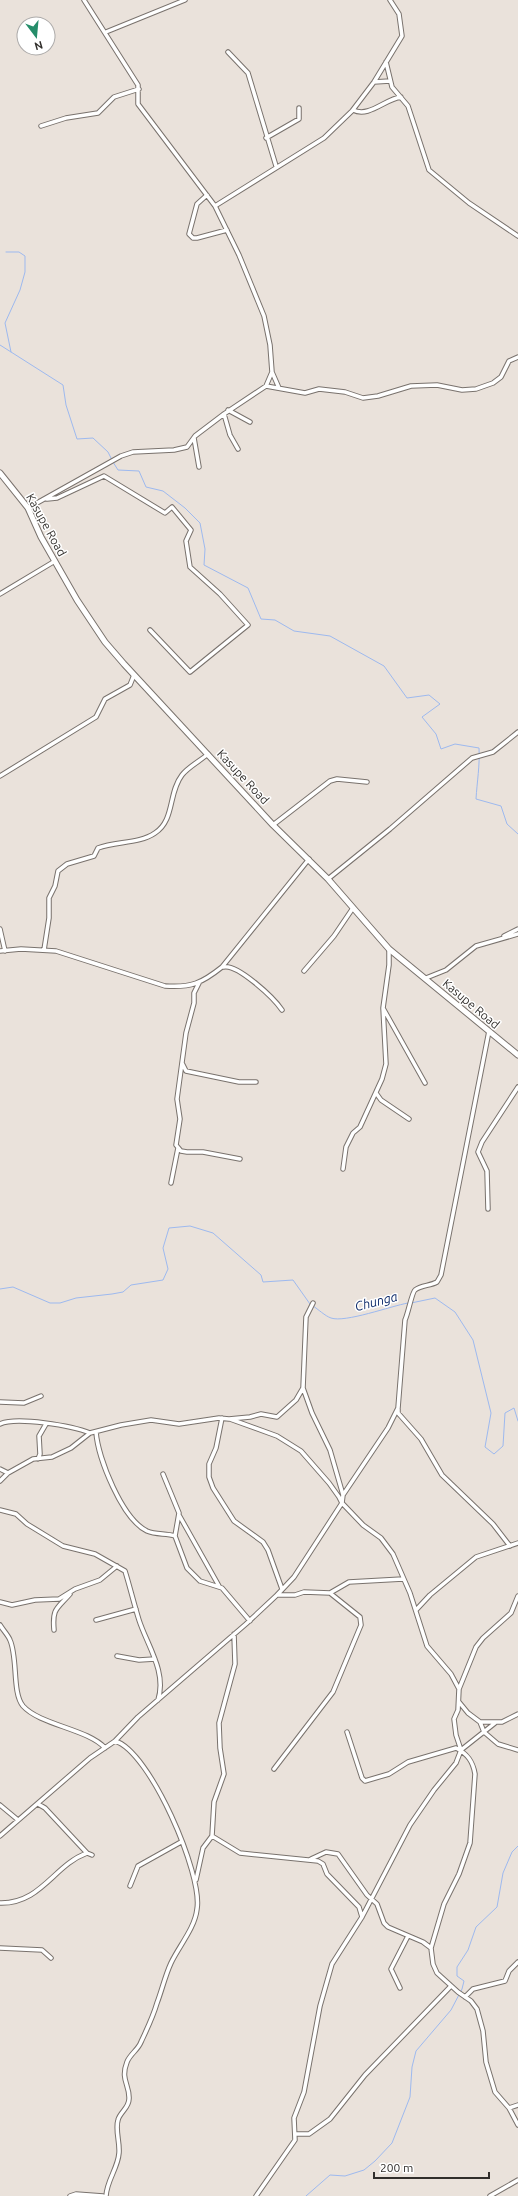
<svg xmlns="http://www.w3.org/2000/svg" width="518" height="2196" viewBox="0 0 518 2196" font-family="Ubuntu,sans-serif">
<rect width="100%" height="100%" fill="#eae2db"/>
<g fill="none" stroke-linecap="round" stroke-linejoin="round">
<!-- stream -->
<path stroke="#9db9ef" stroke-width="1" d="M6 252H19L25 256V272L20 290 5 323 11 352
M0 345 63 385 66 405 77 439 93 438 108 452 112 460
M113 462 118 470 139 471 146 487 163 491 185 508 200 523 205 549 204 565 248 588 261 619 275 620 294 631 330 636 384 666 407 698 429 695 440 704 422 717 436 734 441 749 455 744 479 748C480 765 477 782 476 799L501 806 507 824 518 834
M0 1289 13 1287 50 1303H60L76 1298 112 1294 123 1292 131 1285 163 1280 168 1269 163 1248 169 1228 190 1226 213 1233 261 1275 263 1282 293 1280 310 1304
M411 1303 435 1298 455 1312 473 1340 491 1413 485 1447 494 1454 503 1446 505 1413 514 1408 518 1421
M313 1306C318 1309 325 1316 331 1318 345 1323 391 1306 408 1303
M306 2196 330 2175 345 2176 364 2170 375 2161 392 2143 410 2097 412 2067 416 2051 451 2010 462 1989 464 1981 457 1976V1967L468 1950 476 1927 497 1907 503 1873 512 1852 518 1846"/>
<!-- street casing -->
<g stroke="#79726d" stroke-width="5.5">
<path id="street" d="M106 32 185 0
M228 52 248 73 276 166
M386 62 392 87 408 106 429 170 469 203 518 236
M374 82 390 81
M353 110C369 118 385 99 401 97
M41 126 66 118 98 113 114 97 139 89
M266 138 299 119V108
M207 195 197 204 189 234 193 238H197L227 230
M215 206 324 138 352 111 374 82 402 36 399 14 390 0
M272 372 279 388
M266 386 305 393 319 389 345 392 363 398 378 396 411 386 437 385 462 390 476 389 493 383 501 377 509 361 518 357
M228 410 250 422
M224 414 230 435 238 449
M194 438 199 467
M47 499 57 498 104 476 165 513 172 507 191 530 186 541 190 567 220 594 248 625 190 672 150 630
M28 508 121 456 133 452 174 450 187 447 195 436 224 414 266 386 272 372 270 345 264 316 239 255 215 206 138 104V85L84 0
M0 594 55 561
M0 776 96 717 105 699 130 685 134 675
M273 825 330 781 337 779 367 782
M328 879 390 829 472 758 493 752 518 732
M0 929 5 951
M504 936 518 929
M389 949V965L383 1008 425 1083
M44 950 49 918V898L55 886 58 871 67 864 94 856 98 848C116 841 139 844 155 833 175 820 168 793 182 775 188 767 200 761 208 754
M0 951 21 949 56 951 165 986C191 988 202 983 222 967L309 859
M223 967C237 963 274 998 282 1010
M304 971 334 936 353 908
M426 978 446 970 476 946 518 934
M199 983 194 993V1003L186 1033 177 1099 180 1119 176 1145 181 1151 187 1152H203L240 1159
M182 1063 186 1071 239 1082H256
M376 1093 381 1100 409 1119
M343 1169 346 1147 353 1133 360 1127 382 1079 386 1064 383 1008
M171 1183 178 1148
M488 1209 487 1171 478 1152 482 1142 518 1087
M303 1388 312 1413 330 1450 343 1495
M0 1402 24 1403 41 1396
M398 1409V1413L421 1439 442 1475 493 1524 510 1546
M222 1418 216 1448 209 1464V1477L213 1488 234 1521 263 1542 268 1550 282 1589
M230 1419 277 1436 301 1451 329 1483 339 1497 342 1503 363 1525 381 1538 393 1554 410 1593 427 1646 451 1674 459 1689
M0 1424C16 1416 73 1426 90 1433
M96 1432C98 1458 122 1519 147 1531 156 1535 166 1533 175 1536
M38 1459 40 1454 39 1436 46 1424
M0 1469 8 1473
M163 1474 179 1513 175 1536 187 1568 200 1581 222 1588 250 1621
M0 1481 8 1473 33 1459 52 1457 71 1448 90 1433 121 1425 151 1420 179 1424 219 1418 229 1419 250 1417 261 1414 277 1417 296 1400 303 1388 306 1317 313 1303
M0 1510 16 1514 27 1524 63 1546 95 1554 125 1571C130 1587 134 1604 139 1620 147 1645 167 1672 158 1700
M179 1515 219 1586
M277 1595H295L304 1592 330 1593 349 1582 403 1579
M0 1602 12 1605 35 1600 59 1599 75 1589 100 1580 117 1566
M416 1610 430 1595 476 1557 518 1543
M96 1620 136 1609
M0 1625C3 1630 8 1635 10 1640 18 1658 12 1693 23 1706 40 1725 88 1729 105 1748
M54 1630C52 1608 57 1609 70 1594
M117 1656 139 1660 155 1659
M459 1702 468 1713 480 1722 484 1732 498 1744 518 1750
M480 1722H502L518 1714
M347 1732 362 1778 365 1781 389 1774 408 1762 456 1748C468 1754 473 1762 475 1774L470 1843 459 1874 444 1904 431 1948 433 1964 437 1973 458 1992 471 2001 477 2009 483 2031 486 2062 495 2092 509 2108 518 2125
M461 1750 495 1723
M274 1769 333 1692 361 1625 360 1617 330 1593
M38 1804 45 1808 87 1853
M0 1805 18 1820
M0 1836 90 1758 115 1741 138 1717 246 1624 277 1595 294 1577 342 1503 343 1495 388 1428 398 1408 405 1320C408 1314 412 1292 415 1290 421 1285 430 1286 437 1282L441 1275 489 1031
M212 1836 214 1802 224 1774 220 1748 219 1723 235 1664 234 1634
M311 1859 326 1852 338 1854 367 1895 377 1904 384 1923 388 1927 423 1942 431 1948
M196 1880 203 1848 212 1836 240 1853 318 1861 323 1864 327 1874 359 1907 362 1917
M130 1886 138 1866 181 1842
M0 1903C41 1904 54 1865 87 1853L92 1855
M0 1948 42 1950 51 1958
M400 1988 391 1969 408 1936
M465 1997 473 1989 505 1981 509 1971 518 1962
M509 2108 518 2105
M295 2134H309L330 2119 365 2075 451 1986
M70 2196 76 2194 103 2196
M106 2196C107 2180 118 2168 119 2153 120 2142 115 2130 118 2120 120 2112 129 2108 129 2099 130 2085 120 2080 127 2062 130 2054 138 2050 141 2042 147 2029 153 2017 157 2003 162 1990 165 1976 171 1963 179 1946 195 1928 197 1909 203 1875 150 1751 115 1741
M256 2196 295 2140 294 2118 304 2092 320 2006 332 1964 362 1917 410 1825 434 1790 456 1763 461 1750 456 1735 454 1719 458 1710 459 1689 476 1647 483 1638 511 1613 518 1596
M490 2196 518 2180"/>
</g>
<!-- secondary casing -->
<g stroke="#79726d" stroke-width="7">
<path id="secondary" d="M0 473 28 508 41 537 77 600 105 642 124 664 273 825 328 879 389 949 518 1055"/>
</g>
<!-- street -->
<use href="#street" stroke="#fff" stroke-width="3.5"/>
<!-- secondary -->
<use href="#secondary" stroke="#fff" stroke-width="5"/>
</g>
<g text-anchor="middle" stroke-width="3" stroke-linejoin="round" paint-order="stroke">
<!-- street labels -->
<g font-size="12" fill="#312e2b" stroke="#fff">
<text transform="translate(46 525) rotate(61)" y="4">Kasupe Road</text>
<text transform="translate(243 777) rotate(47)" y="4">Kasupe Road</text>
<text transform="translate(471 1004) rotate(40)" y="4">Kasupe Road</text>
</g>
<!-- water labels -->
<g font-size="13" font-style="italic" fill="#132f6d" stroke="#fff">
<text transform="translate(376 1301) rotate(-14)" y="5">Chunga</text>
</g>
</g>
<!-- north arrow -->
<g transform="translate(36 36) rotate(164)"><circle r="19" fill="#ffffff" stroke="#adabaa"/>
<path d="M0-3L7 15L0 10L-7 15Z" fill="#258d6a"/>
<text y="-6" font-size="11" font-weight="bold" text-anchor="middle" fill="#312e2b">N</text>
</g>
<!-- scale -->
<path d="M374 2172v6h115v-6" fill="none" stroke="#312e2b" stroke-width="2"/>
<text x="380" y="2172" font-size="12" fill="#312e2b" stroke="#ffffff" stroke-width="3" paint-order="stroke">200 m</text>
</svg>
